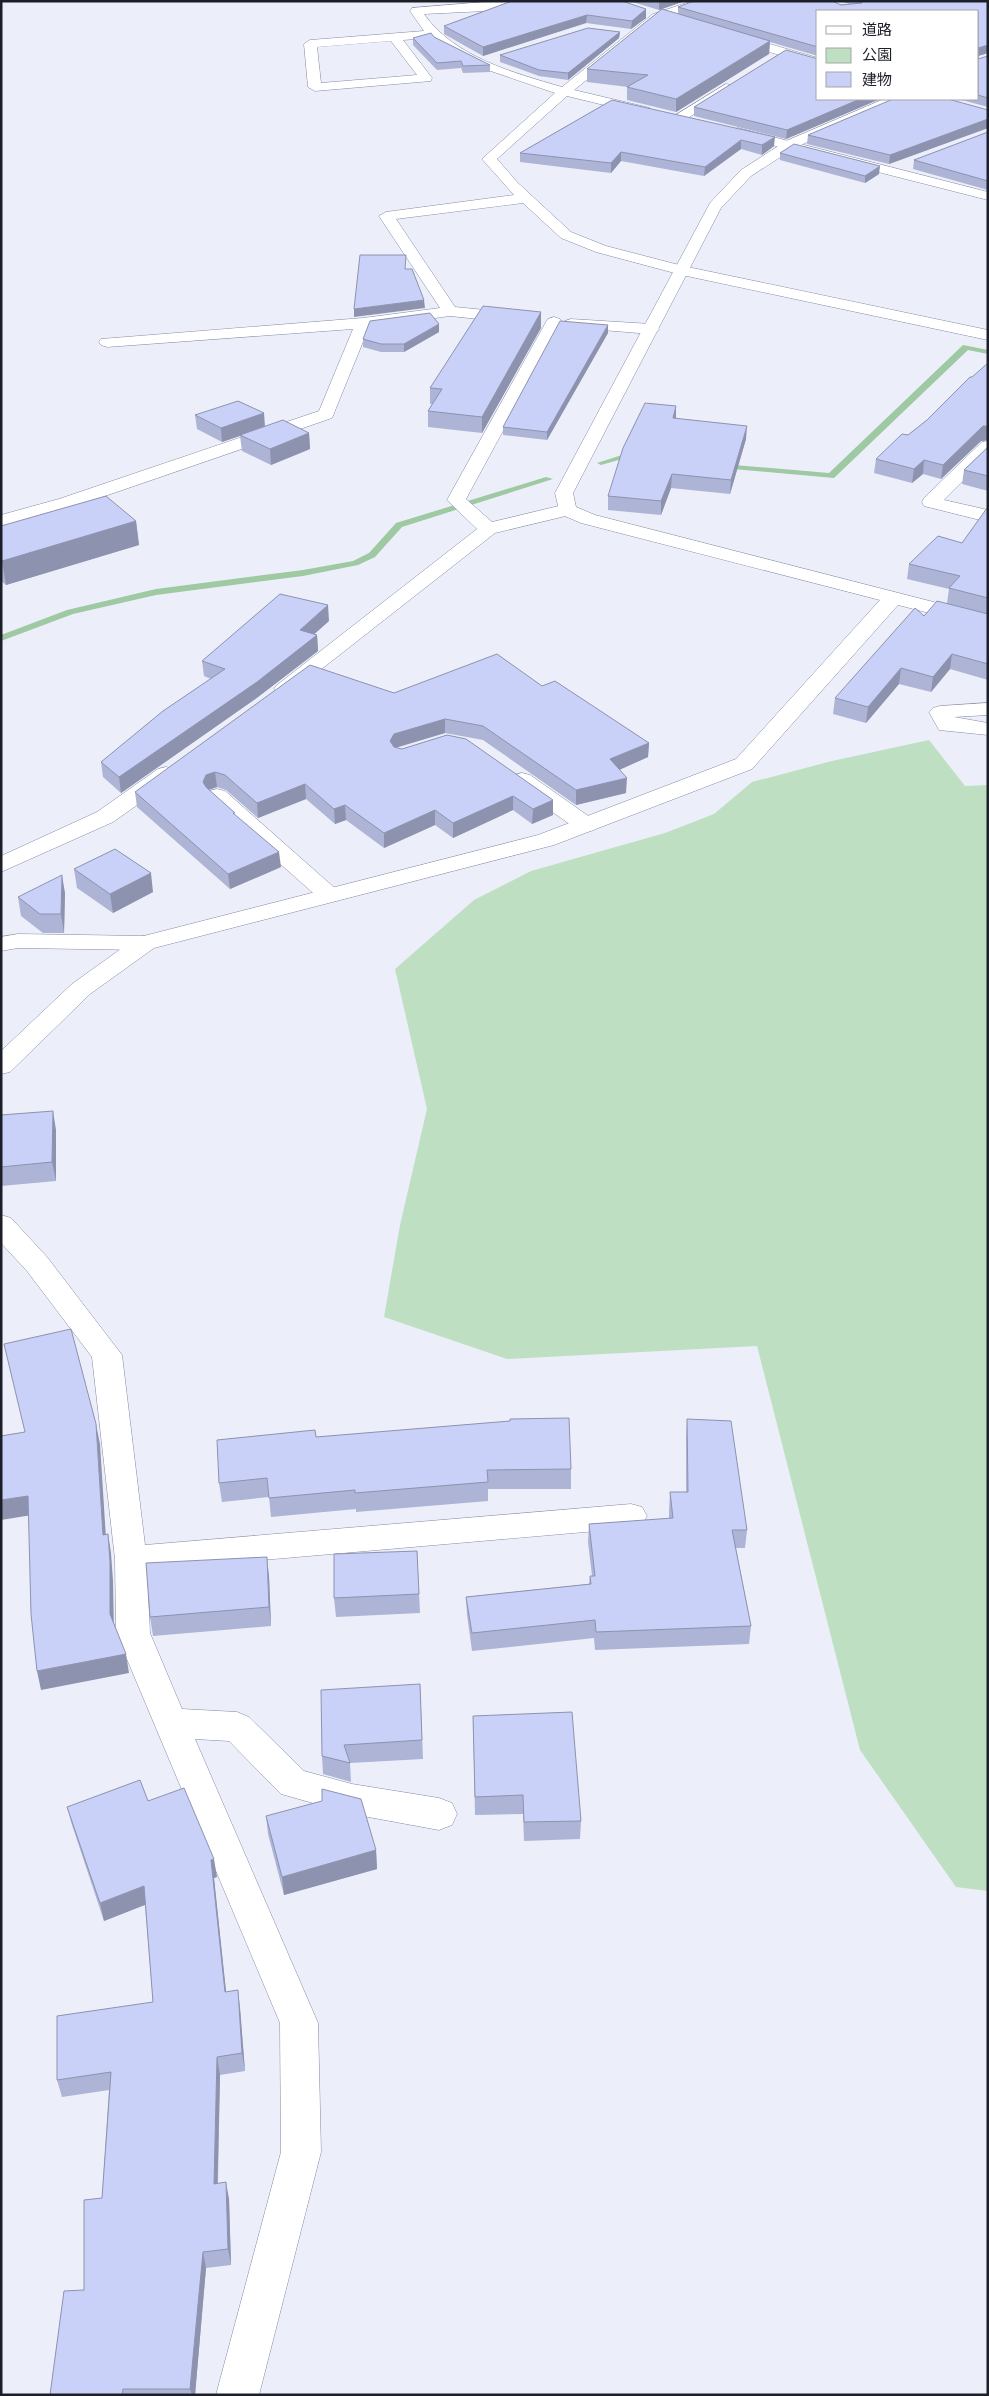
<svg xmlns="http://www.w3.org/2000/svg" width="989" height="2396" viewBox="0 0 989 2396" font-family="Barlow,'Noto Sans JP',sans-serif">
<rect width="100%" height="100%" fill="#eceffa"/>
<!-- green -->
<path fill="#bfdfc2" d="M929 740 965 786 988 785V1891L956 1887 860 1750 757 1346 507 1359 384 1317 400 1225 427 1109 395 969 474 900 531 871 665 833 714 814 752 782 832 761Z"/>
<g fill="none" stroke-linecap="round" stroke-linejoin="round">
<!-- stream -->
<path fill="#9ec9a3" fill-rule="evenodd" d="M963 345 988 350V354L968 350 834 478 722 468 718 466 722 464 829 473Z
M622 455 641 459 637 461 622 459 601 465 597 463Z
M546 477 553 479 402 527 375 557 358 565 303 576 156 595 73 614 1 641V635L67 610 156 589 303 570 353 561 369 553 396 523Z"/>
<!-- street casing -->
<g stroke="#8489a2" stroke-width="1">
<path id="street" d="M496 1H521L519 4 486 11 424 14C454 57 514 73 562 87L653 14 692 1H710L661 20 574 90 650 108 652 111 650 114 645 115 567 96 497 159 518 183 571 232 606 246 683 266 988 330V340L682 275 596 252 561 238 523 203 396 219 455 307 516 313 522 315 524 318 522 321 516 323 450 316 369 327 332 418 73 507 1 527V515L59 499 319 411 353 329 107 347 101 345 99 342 101 339 363 318 440 308 379 216 386 212 514 195 482 159 555 93 482 68 458 56 430 38 403 40 432 78 431 81 315 91 308 87 304 44 310 40 424 31 410 11 412 8ZM391 41 417 75 321 83 317 47Z
M735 34 818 58V66L731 41 729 38Z
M726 84 731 85 733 88 731 91 683 121H673L671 118Z
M738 128 988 192V200L733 135 731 132Z
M554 317 560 319 562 322 466 499 492 522 567 504 574 506 576 510 574 514 495 533 291 693 284 695 277 693 274 689 277 685 477 529 447 500 546 322 548 319Z
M571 319 651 324 657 326 659 329 657 332 651 334 565 327 563 324 565 321Z
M988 441V456L944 500 988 510V522L924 506 922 502 924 498 982 442Z
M988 703V715L954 717 988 723V735L939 730 929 712 933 708 940 706Z
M166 767 174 769 177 774 174 779 113 822 1 872V856L97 812 158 769Z
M522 773 530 775 594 820 597 825 594 830 586 832 578 830 514 785 511 780 514 775Z
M217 789 225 791 337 890 341 895 337 900 329 902 321 900 209 801 206 796 209 791Z
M18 934 145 936 154 938 157 943 154 948 145 950 18 948 1 951V937Z
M1 1215 11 1218 47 1257 122 1355 145 1545 631 1504 642 1507 647 1516 642 1525 631 1528 147 1570 150 1633 182 1709 237 1712 249 1717 304 1771 352 1784 439 1798 452 1803 457 1814 452 1825 439 1830 352 1814 281 1794 229 1741 195 1739 318 2023 321 2152 259 2395H216L281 2152 280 2023 116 1633 115 1559 92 1357 27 1271 1 1243Z"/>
</g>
<!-- secondary casing -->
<g stroke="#8489a2" stroke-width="1">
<path id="secondary" d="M884 99H902L900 102 796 147 751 176 721 208 573 493 576 507 595 515 988 616V628L898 605 752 769 554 845 154 948 90 994 10 1072 1 1074V1051L72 984 136 938 538 835 736 759 880 600 581 523 560 514 555 493 710 203 741 170 786 141Z"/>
</g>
<!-- street -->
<use href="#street" fill="#fff" fill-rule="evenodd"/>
<!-- secondary -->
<use href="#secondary" fill="#fff" fill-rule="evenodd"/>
</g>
<!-- wall -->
<path fill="#adb4d6" d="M512 1 646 18 631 29 586 23 483 56 444 34V26Z
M629 1H685L659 10Z
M840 1H988V53L978 56V59L988 56V107L958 99H978V11H818V56L770 42 769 54 676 112 627 100V87H628L587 82V69L678 14V7L849 4Z
M620 32 619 38 568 80 539 76 500 62V55Z
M434 37 490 65V72L463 73 461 68 437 70 413 45V38Z
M818 99H880L786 139 694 116V107Z
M612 100 774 146 762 155 741 149 704 176 621 161 611 173 520 162V153Z
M988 110V128L889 164 807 144 808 135Z
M988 132V190L913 169 914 160Z
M780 153 879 174 865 183 780 160Z
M541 312V328L482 433 428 427V411L432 404H430V388Z
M608 325V333L547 440 503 435V427Z
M439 332 404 352H381L363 347V339Z
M988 363V440L981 441 941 479 923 474 912 483 874 473 876 459 908 435 927 420Z
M195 415 309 433 310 449 271 465 242 451 240 436 222 442 197 429Z
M676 419 746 439 730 494 671 488 661 515 608 510V496Z
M988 447V491L962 484 964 470Z
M988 508V680L950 669 931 692 899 684 866 723 833 714 835 698 924 616 947 603 949 589 907 579 909 564 962 543Z
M136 521 139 545 6 585 1 581V526Z
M329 621 314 634 317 635 318 651 258 697 121 793 103 777 101 762 211 679 204 676 202 661Z
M542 686 649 743 648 757 619 770 626 793 576 805 483 740 445 733 396 748 402 749 447 735 553 815 532 824 513 810 453 838 435 825 384 848 346 820 335 824 306 799 258 818 226 790 217 787 209 790 235 815 281 867 230 889 137 807 135 792 394 693Z
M74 869 153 892 113 913 77 888Z
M65 893 64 933H43L21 916 18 897Z
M1 1115 56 1130V1181L1 1186Z
M687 1419 747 1530 745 1548H736L751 1626 749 1644 595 1650 594 1638 472 1651 467 1615 466 1597 589 1584 590 1576H592L588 1542 589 1524 669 1519V1511L670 1492H686V1437Z
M316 1437 571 1469V1489H488V1501L356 1512V1509L271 1517 269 1497 222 1502 219 1483Z
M417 1551 420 1613 336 1617 334 1598Z
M269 1576 271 1626 153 1636 150 1617Z
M420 1684 423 1759 350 1763 351 1782 323 1774 322 1756Z
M473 1716 581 1821 580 1839 524 1841 523 1814 475 1815Z
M148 1801 217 1877 214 1878 226 1992 240 2008 245 2071 220 2075 218 2183 229 2199 231 2265 206 2268 195 2395H50L84 2290 102 2198 109 2090 62 2097 57 2080 153 2002 145 1905 104 1921 72 1825 67 1807Z
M266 1816 376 1850 377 1869 284 1895 268 1834Z"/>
<!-- shaded-wall -->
<path fill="#8d92ae" d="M661 1H685L659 10V2Z
M646 9V18L631 29 632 21Z
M587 15 586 23 483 56V47Z
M620 32 619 38 568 80V73Z
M770 41 769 54 676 112V99Z
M988 45V53L978 56V48Z
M860 99H880L786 139 787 130Z
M988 119V128L889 164 890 155Z
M775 137 774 146 762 155V145Z
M741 140V149L704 176 705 167Z
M621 152V161L611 173V163Z
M880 166 879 174 865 183V176Z
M424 300 425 308 354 317V309Z
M541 312V328L482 433V417Z
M439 324V332L404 352V344Z
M608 325V333L547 440V432Z
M676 406V419L673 418Z
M264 413 265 427 222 442 221 428Z
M747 426 746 439 730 494 731 480Z
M983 426H988V440L981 441 941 479 943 465Z
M309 433 310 449 271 465 270 449Z
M924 460 923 474 912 483 914 469Z
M672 474 671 488 661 515V501Z
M136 521 139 545 6 585 2 561Z
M328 605 329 621 301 646 300 630Z
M317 635 318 651 258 697 121 793 119 777Z
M952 654 950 669 931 692 933 677Z
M901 668 899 684 866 723 868 707Z
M445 719V733L394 748 390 741 394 734Z
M649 743 648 757 610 774V759Z
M215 772 217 787 207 790 203 782 206 775Z
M627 778 626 793 576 805V790Z
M305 784 306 799 258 818 257 803Z
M513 796V810L453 838V823Z
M553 800V815L532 824 533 809Z
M345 805 346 820 335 824 334 809Z
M435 810V825L384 848V833Z
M279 852 281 867 230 889 228 874Z
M151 873 153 892 113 913 110 894Z
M62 875 65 893 64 933 61 914Z
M53 1111 56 1130V1181L52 1162Z
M96 1424 100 1444 107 1554 103 1535Z
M28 1496 32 1515 1 1520V1500Z
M108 1534 111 1553 113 1581 114 1633 110 1614Z
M267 1557 269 1576 271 1626 269 1607Z
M126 1654 129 1673 41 1690 37 1671Z
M376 1850 377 1869 284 1895 282 1877Z
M214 1859 217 1877 214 1878 228 2010 225 1992 211 1860Z
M144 1886 147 1904 104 1921 100 1903Z
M238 1990 240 2008 245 2071 242 2053Z
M217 2057 220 2075 217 2201 214 2184Z
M226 2182 229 2199 231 2265 228 2249Z
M203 2252 206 2268 195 2395H192L190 2389Z"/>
<!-- building -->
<path fill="#c9d1f9" stroke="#8d92ae" d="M512 1H622L646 9 632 21 587 15 483 47 444 26Z
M694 1H832L841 5 862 3 861 1H988V45L978 48V11H818V47L678 7Z
M662 9 770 41 676 99 627 87 648 75 587 69Z
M588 28 620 32 568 73 539 70 500 55Z
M431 33 434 37 490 65 463 66 461 61 437 63 413 38Z
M786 50 818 59V99H860L787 130 694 107Z
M978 52V59L988 56V98L978 95Z
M893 99H948L988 110V119L890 155 808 135Z
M612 100 775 137 762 145 741 140 705 167 621 152 611 163 520 153Z
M988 132V181L914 160Z
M794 144 880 166 865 176 780 153Z
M360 255H406L405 269H412L424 300 354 309Z
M483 306 541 312 482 417 428 411 442 389 430 388Z
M430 313 439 324 404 344H381L363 339 370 321Z
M560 321 608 325 547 432 503 427Z
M988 363V426H983L943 465 924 460 914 469 876 459 902 434 908 435 927 420 970 377H972Z
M238 401 264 413 221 428 195 415Z
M645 403 676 406 673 418 747 426 731 480 672 474 661 501 608 496 623 448Z
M283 420 309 433 270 449 240 435Z
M988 447V476L964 470Z
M106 496 136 521 2 561 1 560V526Z
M987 508H988V598L949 588 960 576 909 564 938 536 962 543Z
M280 594 328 605 300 630 317 635 257 682 119 777 101 762 163 711 225 669 202 661Z
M937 601 988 614V664L952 654 933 677 901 668 868 707 835 698 915 608 924 616Z
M497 654 542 686 555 681 649 743 610 759 627 778 576 790 483 726 445 719 394 734 390 741 394 747 402 749 447 735 466 739 553 800 533 809 513 796 453 823 435 810 384 833 345 805 334 809 305 784 257 803 225 775 215 772 206 775 203 782 206 787 235 813H233L279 852 228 874 135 792 310 665 394 693Z
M115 849 151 873 110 894 74 869Z
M62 875 61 914H40L18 897Z
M53 1111 52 1162 1 1167V1115Z
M71 1329 96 1424 103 1535 108 1534 110 1562V1614L126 1654 37 1671 31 1614 28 1496 1 1500V1436L25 1432 4 1344Z
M569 1418 571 1469 487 1470 488 1482 355 1493V1490L269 1498 267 1478 219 1483 217 1440 315 1430 316 1437 510 1421V1419Z
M687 1419 731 1421 747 1530H732L751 1626 596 1632 595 1620 472 1633 466 1597 591 1584 590 1576H595L589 1524 673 1518 670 1492H688Z
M417 1551 419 1594 334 1598V1554Z
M267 1557 269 1607 150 1617 146 1563Z
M420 1684 422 1740 344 1745 350 1763 322 1756 321 1690Z
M572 1712 581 1821 524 1822 523 1795 475 1797 473 1716Z
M140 1780 148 1801 184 1788 214 1859 211 1860 225 1992 238 1990 242 2053 217 2057 214 2184 226 2182 228 2249 203 2252 190 2389H123L122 2395H50L64 2291 84 2290V2200L102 2198 111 2072 57 2080V2016L153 2002 144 1886 100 1903 67 1807Z
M322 1789 361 1799 376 1850 282 1877 266 1816 322 1801Z"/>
<!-- border -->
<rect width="989" height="2396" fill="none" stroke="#1c1e28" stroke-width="5"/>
<!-- legend -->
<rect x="816" y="10" width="162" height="90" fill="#ffffff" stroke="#a4a5a9"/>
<rect x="826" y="26" width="25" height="8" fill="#ffffff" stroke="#a4a5a9"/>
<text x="862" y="35" font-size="15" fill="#1c1e28">道路</text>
<rect x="826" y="48" width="25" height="15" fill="#bfdfc2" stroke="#a4a5a9"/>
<text x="862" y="60" font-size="15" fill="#1c1e28">公園</text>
<rect x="826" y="72" width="25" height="15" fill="#c9d1f9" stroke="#a4a5a9"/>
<text x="862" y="85" font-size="15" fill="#1c1e28">建物</text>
</svg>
